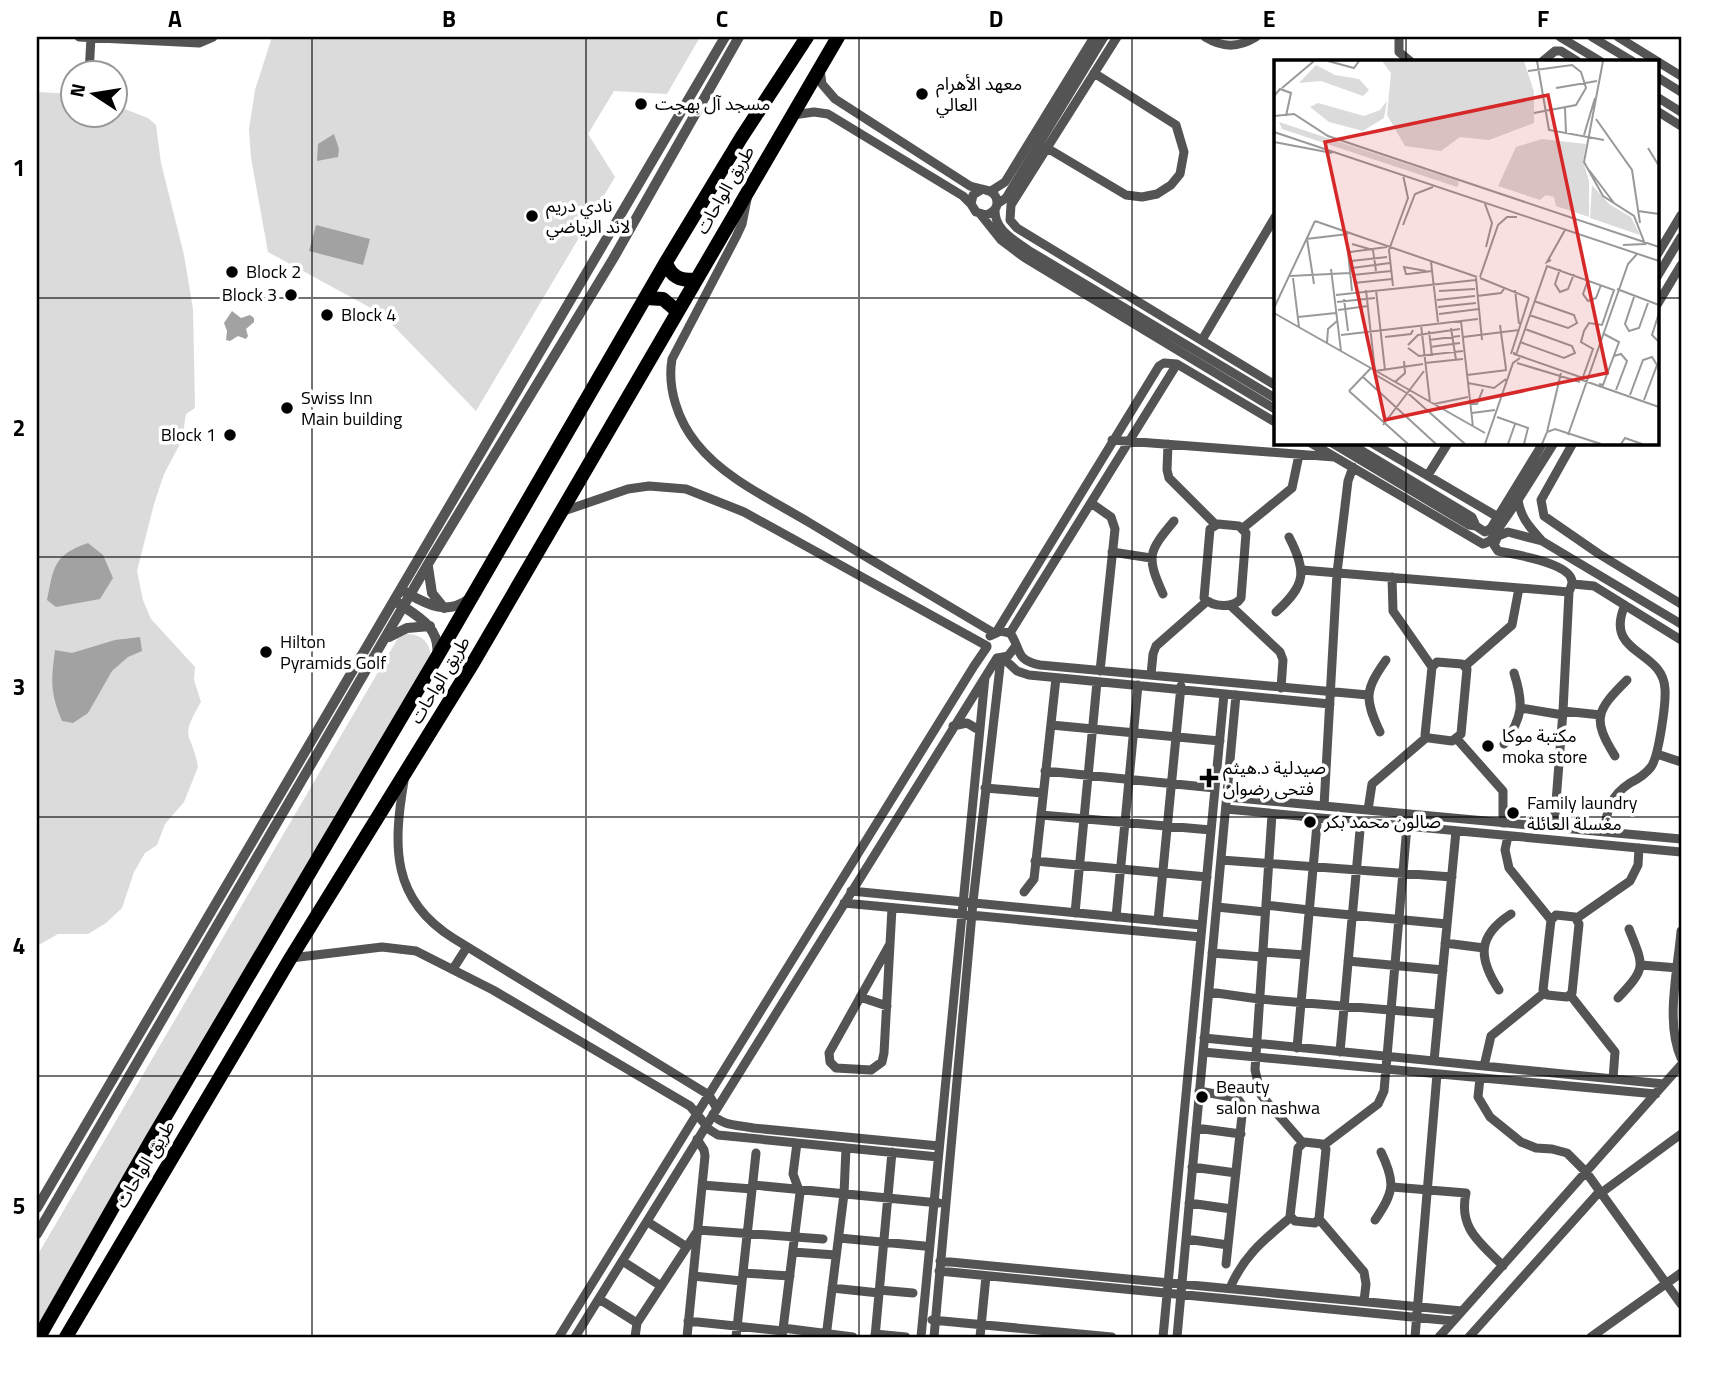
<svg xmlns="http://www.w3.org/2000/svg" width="1718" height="1374" viewBox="0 0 1718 1374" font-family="'Titillium Web','Noto Sans Arabic',sans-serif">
<rect width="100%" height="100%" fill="#fff"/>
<!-- green -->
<path fill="#dbdbdb" d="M272 37H700L667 94 614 91 588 134 615 177 476 411 382 314 268 252 251 158 249 129 255 90Z
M37 92 73 94 74 116H116V108L125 109 148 118 156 125 161 163 184 255 193 309 195 408 186 414 182 440 164 474 154 504 137 571 143 600 151 619 195 667 194 680 201 702C178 741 192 731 198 767L184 802 165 824 157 845 145 853 134 872 122 908 106 923 88 934H58L37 946Z
M407 634C422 635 429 641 431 656L37 1329V1256L398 638Z"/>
<!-- water -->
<path fill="#a2a2a2" d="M334 134 339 149 338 157 317 161 318 144Z
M316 225 370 239 363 265 309 251Z
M232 311 241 318 250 315 254 318V322L246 329 248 336 246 339 238 336 230 341 226 340 227 331 224 323Z
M88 543 103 555 113 578 100 599 56 607 47 600C54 567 53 555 88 543Z
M140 637 142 651 128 657 112 671 88 713 73 723 62 721C50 692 51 681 55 650L72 653 115 640Z"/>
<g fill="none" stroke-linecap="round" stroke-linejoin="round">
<!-- minor -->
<path stroke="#545454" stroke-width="9" d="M79 37 199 43 213 37
M1117 37 1011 205 1010 220 1017 228 1275 385
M1205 37C1223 48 1238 48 1256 37
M1399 37V52L1410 61
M1560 37 1600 61
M1592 37 1632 61
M1618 37 1681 76
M1543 61 1555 51H1561L1577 61
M820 69 822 84 835 99 970 186C980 190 997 188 997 203 997 210 992 213 986 215L976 212 971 204 973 195 981 190
M89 74 91 37
M1657 77 1681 92
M1657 97 1681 112
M1657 111 1681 126
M793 115 814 112 828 114 963 196 971 204
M1047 148 1126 195 1142 197 1157 194 1171 185 1180 174 1184 152 1176 125 1094 73
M991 191 1005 182 1094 37
M747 199 742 224 736 237 672 359C667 388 678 421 697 444 725 479 772 500 810 523 871 560 932 596 994 633
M997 204 1006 198 1104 37
M995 209C994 230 1013 239 1028 250L1275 398
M981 215 1001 240 1025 258 1275 409
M1657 255 1681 215
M1657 277 1681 237
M1657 305 1681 265
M1202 340 1275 217
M1112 440 1334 457
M1311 443 1483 544 1490 541 1518 500
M1332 443 1469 525 1476 526 1485 532 1491 528 1543 443
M1349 443 1472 517 1476 526
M1372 443 1498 517
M1554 443 1518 500C1521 519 1530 527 1542 541L1681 624
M1573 443 1541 500 1544 516 1599 554 1681 604
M1168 444 1167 470 1169 478 1215 524
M1428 475 1448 443
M1091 503 1111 517 1115 529 1100 671
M561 512 628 489 649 486 686 489 744 512 987 646
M1218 524 1239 526 1246 533 1241 598C1234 609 1212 607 1204 598L1210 529Z
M1243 528 1292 488 1299 455
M1542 541 1508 532 1498 536 1494 545 1498 551C1513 554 1572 563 1572 582 1572 586 1570 589 1569 592L1563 711 1554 828
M1112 552 1151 558
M1302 570 1569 592
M1392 577 1393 611 1432 667
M1573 584 1594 586 1681 640
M1163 594C1146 556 1148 552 1174 521
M1231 606 1280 652 1283 660 1281 688
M1276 612C1306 585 1307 572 1289 537
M997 631 1159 366 1164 363 1177 364 1275 422
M1010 633 1177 364
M990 636 1001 631 1010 633C1022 649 1014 660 1040 665L1368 695
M998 658 1008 656 1015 647
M1003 658 1017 671 1029 675 1330 704
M1437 662 1462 664 1467 669 1461 734 1452 741 1429 738 1425 735 1432 667Z
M1465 666 1512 625 1519 588
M1151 675 1153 654 1156 646 1206 602
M1521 708 1563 715
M1563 711 1601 715
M1051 725 1220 741
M953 726 967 723 979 730
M1380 732C1364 698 1365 690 1386 660
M1457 739 1503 791V823
M1504 744C1523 717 1524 704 1514 673
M1657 754 1681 762
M1615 756C1591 718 1597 710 1627 680
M1045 771 1215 788
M404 781C393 846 391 899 453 938L709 1095 716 1107
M985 788 1043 793
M1227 797 1681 839
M1324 806 1337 573 1348 481 1353 467
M1226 809 1681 852
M1368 810 1372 784 1427 737
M1272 814 1255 1070 1261 1095 1302 1142
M1041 815 1211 830
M1604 832C1607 810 1610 796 1630 783 1638 779 1645 775 1651 767 1659 756 1666 703 1665 689 1663 649 1603 655 1625 605
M1508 836 1505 850 1509 868 1551 920
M1221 860 1452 877
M1035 861 1207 877
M851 891 1202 925
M1024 892 1034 879 1056 678
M844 903 1201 937
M1266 905 1309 910
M1217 907 1265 912
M1309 911 1447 924
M1075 913 1097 682
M1556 915 1575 917 1579 924 1572 993 1567 997 1547 995 1543 990 1551 920Z
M1116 917 1138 685
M1577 918 1630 881 1638 865 1639 848
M1158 921 1181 686
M1681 931C1678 969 1665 1022 1681 1058
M1445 943 1484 948
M890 944 829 1053 830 1062 836 1068 871 1070 882 1062 884 1053 892 908
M1263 952 1305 955
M1212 953 1262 957
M291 958 382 947 416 951 493 990 690 1106 710 1130 718 1135 938 1157
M1348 961 1443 970
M1641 965 1678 968
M453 969 467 947
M1499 990C1478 958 1477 936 1511 914
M1209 992 1259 999 1438 1014
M1571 996 1615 1052 1613 1079
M860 997 887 1006
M1618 998C1647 967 1644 967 1629 929
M1204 1038 1664 1084
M1297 1048 1317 824
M1203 1052 1656 1094
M1340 1052 1360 830
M1434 1061 1456 831
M1484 1066 1491 1036 1544 993
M1480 1078 1478 1097 1490 1117 1521 1142 1536 1148 1552 1149 1567 1153 1586 1172 1681 1304
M1199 1091 1237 1098 1243 1106 1226 1264
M713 1114C721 1126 739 1125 753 1128L939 1146
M1196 1128 1241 1134
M1304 1142 1322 1144 1326 1149 1319 1219 1315 1223 1295 1221 1290 1216 1298 1148Z
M1324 1145 1378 1104 1384 1091 1407 826
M1192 1167 1236 1173
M702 1185 752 1189
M753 1185 939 1203
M1392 1187 1466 1193C1458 1229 1481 1243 1503 1266
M1601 1193 1681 1134
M1189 1203 1232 1209
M1319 1219 1364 1272 1366 1284 1364 1301
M1375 1220C1394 1192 1396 1183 1381 1152
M651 1224 687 1247
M839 1238 924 1246
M1186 1239 1228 1245
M793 1252 836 1255
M940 1261 1462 1311
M627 1264 661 1286
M939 1271 1453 1321
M743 1273 790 1276
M693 1276 742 1281
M832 1288 879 1293
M1230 1288C1244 1255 1264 1240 1291 1217
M879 1290 913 1293
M599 1299 637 1323
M932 1320 1112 1337
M688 1321 783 1331
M783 1328 853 1337
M875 1334 906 1337
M559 1337 974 666 987 647
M575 1337 997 658
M635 1337 637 1323 698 1230 823 1239
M687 1337 705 1156 704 1150 697 1139
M736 1337 756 1153
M782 1337 800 1193 793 1174 797 1143
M826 1337 844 1194 846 1148
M875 1337 892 1152
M921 1337 985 677
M934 1337 973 902 1001 658
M980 1337 986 1276
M1163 1337 1224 694
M1177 1337 1236 695
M1415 1337 1437 1074
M1439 1337 1681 1065
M1469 1337 1600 1191
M1591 1337 1681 1273"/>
<!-- tertiary -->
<path stroke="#545454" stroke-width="10" d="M428 567 432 593 444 608
M405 592C427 604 446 616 469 599
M398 603C419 617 441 628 437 656
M389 637 407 628 430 626
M37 1208 725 37
M37 1234 428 564 613 259 739 37"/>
<!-- trunk -->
<path stroke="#000" stroke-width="14" d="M666 262C670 276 681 282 696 279
M645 298 663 299 677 311
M39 1337 152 1139 437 657 666 262 741 138 807 37
M66 1337 290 959 473 663 838 37"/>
</g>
<!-- grid -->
<path fill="none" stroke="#000" stroke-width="2" stroke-opacity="0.55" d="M312 37V1337M586 37V1337M859 37V1337M1132 37V1337M1406 37V61M37 298H1275M1657 298H1681M1406 443V1337M37 557H1681M37 817H1681M37 1076H1681"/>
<!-- markers -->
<g fill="#000" stroke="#fff" stroke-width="2.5">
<circle cx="922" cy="94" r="7"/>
<circle cx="641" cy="104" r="7"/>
<circle cx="532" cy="216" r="7"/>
<circle cx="232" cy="272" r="7"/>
<circle cx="291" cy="295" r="7"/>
<circle cx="327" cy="315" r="7"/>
<circle cx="287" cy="408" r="7"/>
<circle cx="230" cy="435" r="7"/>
<circle cx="266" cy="652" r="7"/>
<circle cx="1488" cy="746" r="7"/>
<path d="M1205.5 767.5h7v7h7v7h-7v7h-7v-7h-7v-7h7z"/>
<circle cx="1513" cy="813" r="7"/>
<circle cx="1310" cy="822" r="7"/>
<circle cx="1202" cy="1097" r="7"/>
</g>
<g text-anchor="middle" stroke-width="7" stroke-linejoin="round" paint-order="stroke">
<!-- poi labels -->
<g font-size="18" fill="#000" stroke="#fff" text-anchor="start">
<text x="936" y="90">معهد الأهرام<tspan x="936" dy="21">العالي</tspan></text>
<text x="655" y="110">مسجد آل بهجت</text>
<text x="546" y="212">نادي دريم<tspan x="546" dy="21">لاند الرياضي</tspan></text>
<text x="246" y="278">Block 2</text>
<text x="277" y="301" text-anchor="end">Block 3</text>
<text x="341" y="321">Block 4</text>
<text x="301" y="404">Swiss Inn<tspan x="301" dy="21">Main building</tspan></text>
<text x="216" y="441" text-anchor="end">Block 1</text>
<text x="280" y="648">Hilton<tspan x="280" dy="21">Pyramids Golf</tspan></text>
<text x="1502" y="742">مكتبة موكا<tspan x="1502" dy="21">moka store</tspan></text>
<text x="1223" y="774">صيدلية د.هيثم<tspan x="1223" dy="21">فتحى رضوان</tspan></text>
<text x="1527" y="809">Family laundry<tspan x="1527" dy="21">مغسلة العائلة</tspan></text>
<text x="1324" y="828">صالون محمد بكر</text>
<text x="1216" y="1093">Beauty<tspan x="1216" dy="21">salon nashwa</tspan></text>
</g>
<!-- street labels -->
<g font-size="18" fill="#000" stroke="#fff">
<text transform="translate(725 190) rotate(-60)" y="6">طريق الواحات</text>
<text transform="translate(440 680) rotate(-59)" y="6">طريق الواحات</text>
<text transform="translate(145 1164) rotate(-59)" y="6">طريق الواحات</text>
</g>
</g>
<!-- overview -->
<g transform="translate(1274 60)">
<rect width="385" height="385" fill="#fff"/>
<path d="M108 1H250L260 32V63L215 80 186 77 167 91 131 86 113 55 117 13ZM42 5 61 15 85 19 95 30 89 36 47 21 25 23ZM113 41 110 58 89 71 55 62 36 47 44 43 90 56 106 50ZM5 62 184 121 185 124 183 127 8 69ZM268 79 312 84 309 101 315 121V157L282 146 280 137 272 135 266 140 224 126 242 87ZM318 125 335 144 357 157 366 175 316 158Z" fill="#dbdbdb"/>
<path fill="none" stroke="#999" stroke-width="2" d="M54 1 80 8 85 1M263 1 275 70 330 80M329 1 310 102 329 136 360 156 371 184 349 185M254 11 298 5 307 12 312 28 302 45 260 53M8 28 40 1M282 28 323 21M0 36 6 29 17 33 12 56M291 48 292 73M0 56 20 54 54 76 385 187M322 59 358 110 366 163M0 72 385 201M310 75 321 38M0 82 58 93M374 88 385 106M315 110 340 143M211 144 218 163 212 187M364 151 385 154M41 161 203 217M129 165 141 134 159 127M72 172 78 231M32 179 74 174M33 179 40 224M78 184 99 190 102 211M76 192 113 187M277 200 273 202 291 170M77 201 113 197M157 202 164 262M78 208 116 203M57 209 67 291M286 209 281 224 286 232 294 229 300 214M152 211 130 207 132 214H134L158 211M79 215 117 211M16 216 76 213M206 217 224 165 233 157H243M19 218 25 267M202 218 208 280M206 218 255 238M314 220 309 234 314 241 322 238 327 225M80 223 118 219M119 226 115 190 134 138 129 115M343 229 385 245M92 230 101 311 149 304M102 230 111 310M241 230 245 264M165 231 201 229M62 235 202 220M203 236 227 233 230 229M360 237 351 264 355 271 365 268 374 243M70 239 74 271M163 240 201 236M63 242 101 238M164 247 202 243M0 248 41 161M64 250 94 246M0 253 211 373M385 253 378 275 385 282M165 254 205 249M255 255 294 268 303 263 300 255 260 241M24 257 62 253M187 261 199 367M147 265 156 342M226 265 232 309M177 268 182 300M155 271 158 296M67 275 204 259M111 277 137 274 139 270M189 277 245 270M155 280 186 276M246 282 290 298 301 293 298 286 251 269M53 283 54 269 63 261M134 285 144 275 186 269M156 287 186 283M134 288 145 296 189 291M240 292V294L306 317H309L319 289 307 282 310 271 315 263 328 265 340 230 273 206 242 295M237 294 255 238M340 296 347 294 353 301 342 330M151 303 189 299M243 303 306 322M102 315 136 335M193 315 233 310M89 317 162 384M305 319 385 347M121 322 131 313 130 301M194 323 220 328 232 319M325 324 329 325 345 282 330 274M75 331 134 384M75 331 97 308M136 335 191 384M356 335 369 300 378 297 383 305 370 340M160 344 194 337M197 344H203L209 329M198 353 221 350M223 357 254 368 250 384M109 365 150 311M273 372 287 313M294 375 354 204 363 194M211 384 239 303 246 298M234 384 241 364M268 384 273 372 281 369 327 384M347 384 351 378 368 384"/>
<path fill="#d62828" fill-opacity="0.15" stroke="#d62828" stroke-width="3.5" d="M274 35 333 313 111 360 51 82Z"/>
<rect width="385" height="385" fill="none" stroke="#000" stroke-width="3.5"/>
</g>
<!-- border -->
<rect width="1718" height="1374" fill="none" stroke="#ffffff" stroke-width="77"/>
<!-- north arrow -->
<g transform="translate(94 94) rotate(282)"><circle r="33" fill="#ffffff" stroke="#999999" stroke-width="2"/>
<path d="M0-5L12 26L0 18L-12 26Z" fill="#000000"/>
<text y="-10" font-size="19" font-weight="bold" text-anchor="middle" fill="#000000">N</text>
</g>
<rect x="38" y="38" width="1642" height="1298" fill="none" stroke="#000" stroke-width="2.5"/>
<g font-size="23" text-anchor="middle" font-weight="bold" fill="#000">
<text x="175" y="27">A</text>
<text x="449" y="27">B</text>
<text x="722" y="27">C</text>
<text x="996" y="27">D</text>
<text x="1269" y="27">E</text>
<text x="1543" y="27">F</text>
<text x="19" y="176">1</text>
<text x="19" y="436">2</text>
<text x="19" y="695">3</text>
<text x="19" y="954">4</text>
<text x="19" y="1214">5</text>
</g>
</svg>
